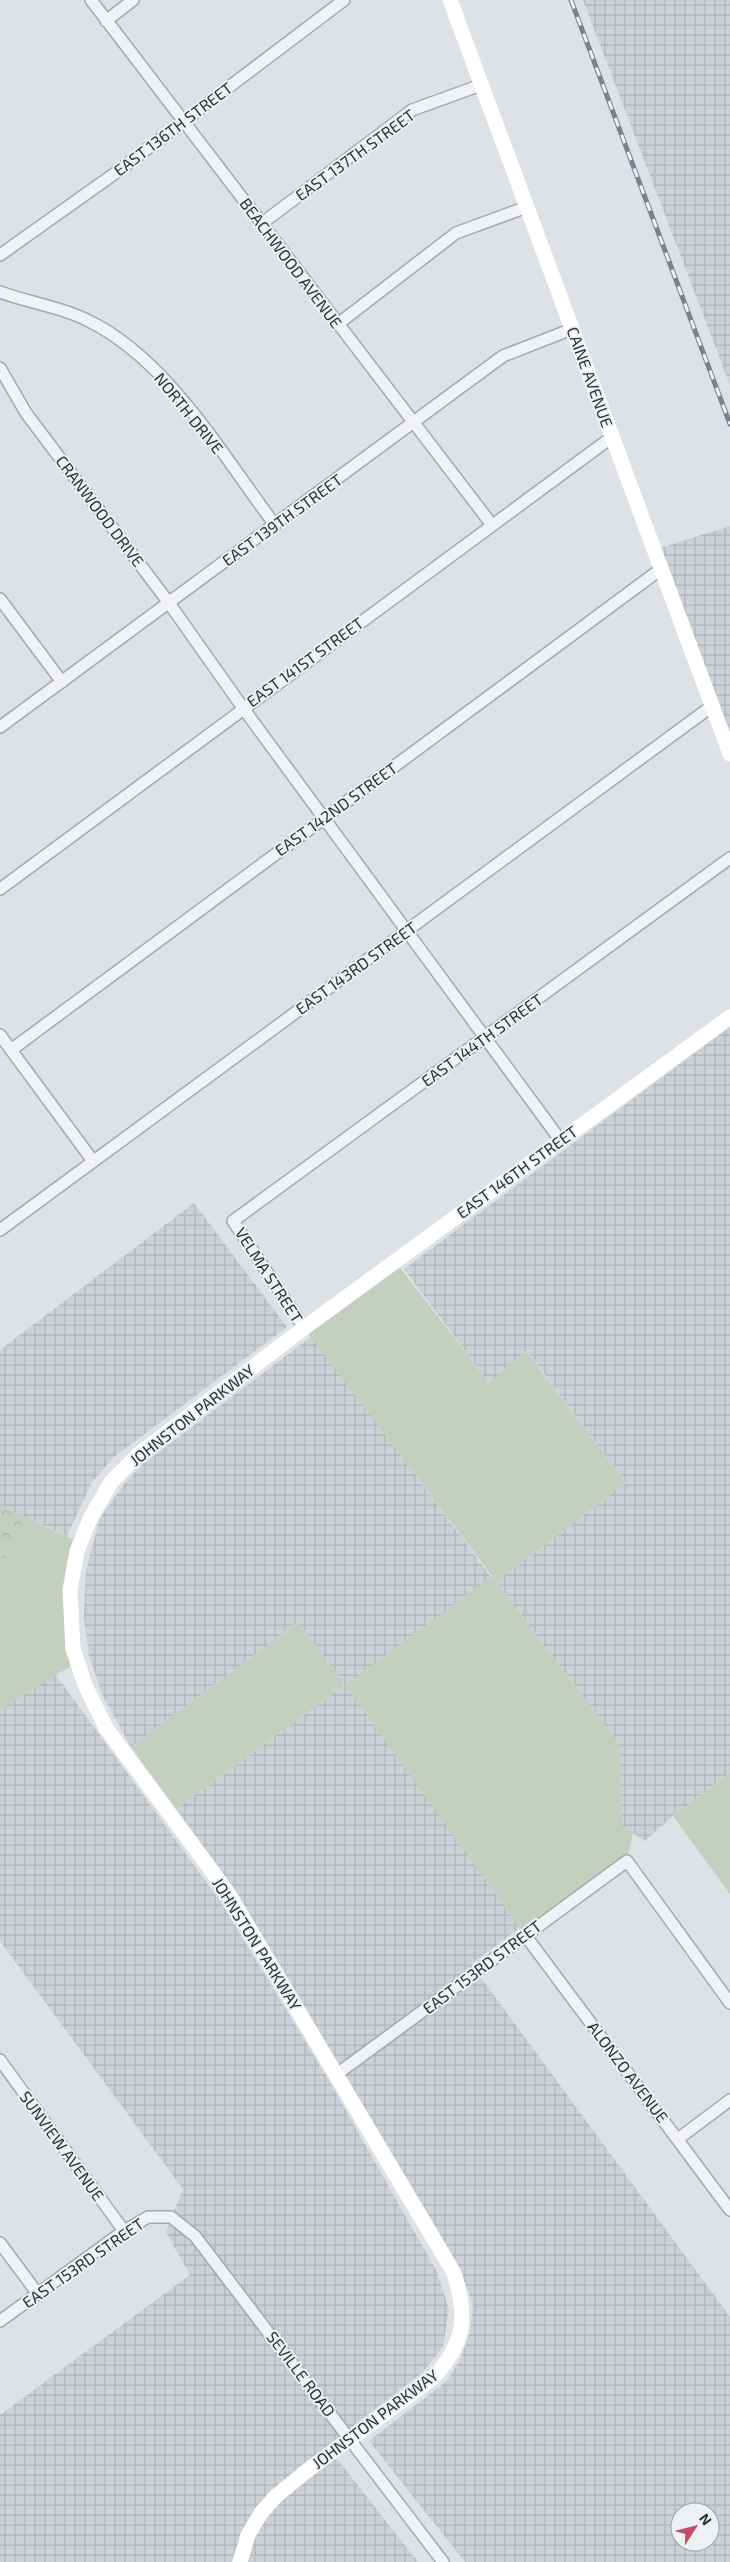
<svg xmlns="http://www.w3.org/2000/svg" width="730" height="2562" viewBox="0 0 730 2562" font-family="'Exo 2',sans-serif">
<defs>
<pattern id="industrial-grid" width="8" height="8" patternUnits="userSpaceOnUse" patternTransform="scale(1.25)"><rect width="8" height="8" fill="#ccd1d7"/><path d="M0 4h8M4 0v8" fill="none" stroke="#afb4b9"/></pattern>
<pattern id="forest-crowns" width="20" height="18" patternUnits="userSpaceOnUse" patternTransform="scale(1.25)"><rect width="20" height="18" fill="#c5cfc0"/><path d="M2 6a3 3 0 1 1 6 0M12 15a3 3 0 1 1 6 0" fill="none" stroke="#a9b2a6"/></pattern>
</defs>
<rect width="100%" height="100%" fill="#dee2e6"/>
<!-- industrial -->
<path fill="url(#industrial-grid)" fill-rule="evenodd" d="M583 0H730V385Z
M730 526V754L654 550Z
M730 1027V1773L673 1816 645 1841 622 1826 620 1745 496 1582 626 1483 527 1351 489 1383 404 1269Z
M194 1203 287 1327 114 1457 92 1482 67 1536 0 1505V1350Z
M312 1336 491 1577 521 1927 471 1964 730 2317V2562H465L369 2441 447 2381 460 2360 470 2333 473 2304 456 2261 238 1894 176 1809 345 1685 298 1622 131 1747 103 1696 89 1656 84 1617 86 1570 100 1518 125 1483 143 1464ZM680 2512H710V2542H680Z
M56 1675 222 1904 328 2079 437 2272 449 2309 443 2347 422 2373 327 2446 418 2562H0V2415L190 2275 166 2232 183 2189 0 1941V1708Z"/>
<!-- grass -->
<path fill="#c5cfc0" d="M395 1261 489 1383 526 1351 626 1483 496 1582 620 1745 622 1826 633 1832 627 1861 525 1935 345 1685 176 1809 131 1747 298 1622 345 1685 492 1576 304 1328Z
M26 1517 80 1543 77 1551 78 1662 0 1709V1559H5Z
M730 1773V1894L673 1816Z"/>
<!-- forest -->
<path fill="url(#forest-crowns)" d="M0 1505 26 1517 5 1559H0Z"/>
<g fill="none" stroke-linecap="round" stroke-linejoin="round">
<!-- street casing -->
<g stroke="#a4a9af" stroke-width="14">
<path id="street" d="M91 0 492 525
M106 21 133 0
M261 224 412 110 481 85
M0 255 114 174 344 0
M0 292C29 303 59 306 87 320 168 359 222 455 275 525
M338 324 456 233 527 207
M0 368 26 413 169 603 243 708 561 1141
M0 599 62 682
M0 727 503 356 572 329
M0 889 612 437
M0 1035 93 1161
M11 1050 661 569
M0 1230 712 706
M304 1328 233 1221 730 858
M525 1935 730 2210
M0 2060 124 2231
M337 2074 627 1861 730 2003
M678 2139 730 2100
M0 2243 38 2294
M0 2321 124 2231 148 2217H171L195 2236 443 2562"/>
</g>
<!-- street -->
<use href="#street" stroke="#f0f2f5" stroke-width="11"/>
<!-- secondary -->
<path stroke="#fff" stroke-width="15" d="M450 0 730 754
M240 2562 248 2535 261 2513 276 2496 308 2470 433 2378C465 2343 468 2317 454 2273L226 1890 106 1728 85 1685 73 1649 70 1590 77 1551 90 1519 111 1482 139 1454 304 1328 730 1017"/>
<!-- rail casing -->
<g stroke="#79838e" stroke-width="5">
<path id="rail" d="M571 0 730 424"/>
</g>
<!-- rail -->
<use href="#rail" stroke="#edf1f4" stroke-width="3" stroke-dasharray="9" stroke-linecap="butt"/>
</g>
<g text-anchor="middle" stroke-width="4" stroke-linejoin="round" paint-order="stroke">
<!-- street labels -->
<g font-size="16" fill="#29313b" stroke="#edf1f4">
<text transform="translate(173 129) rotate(-37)" y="6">EAST 136TH STREET</text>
<text transform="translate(355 155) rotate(-36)" y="6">EAST 137TH STREET</text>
<text transform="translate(291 263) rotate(53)" y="6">BEACHWOOD AVENUE</text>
<text transform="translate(590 377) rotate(70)" y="6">CAINE AVENUE</text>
<text transform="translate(189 413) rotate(51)" y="6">NORTH DRIVE</text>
<text transform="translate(100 511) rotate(53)" y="6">CRANWOOD DRIVE</text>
<text transform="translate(282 520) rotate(-36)" y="6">EAST 139TH STREET</text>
<text transform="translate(305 662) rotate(-36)" y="6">EAST 141ST STREET</text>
<text transform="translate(336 809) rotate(-36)" y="6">EAST 142ND STREET</text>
<text transform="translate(356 968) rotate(-36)" y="6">EAST 143RD STREET</text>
<text transform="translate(482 1040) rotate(-36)" y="6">EAST 144TH STREET</text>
<text transform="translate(517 1172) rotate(-36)" y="6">EAST 146TH STREET</text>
<text transform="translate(269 1275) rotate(57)" y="6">VELMA STREET</text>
<text transform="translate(192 1415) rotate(-38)" y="6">JOHNSTON PARKWAY</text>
<text transform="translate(257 1944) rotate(58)" y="6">JOHNSTON PARKWAY</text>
<text transform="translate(482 1967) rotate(-37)" y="6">EAST 153RD STREET</text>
<text transform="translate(628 2072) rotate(53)" y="6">ALONZO AVENUE</text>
<text transform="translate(62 2146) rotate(54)" y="6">SUNVIEW AVENUE</text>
<text transform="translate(83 2263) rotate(-35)" y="6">EAST 153RD STREET</text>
<text transform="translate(301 2374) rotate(53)" y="6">SEVILLE ROAD</text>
<text transform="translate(375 2419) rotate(-37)" y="6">JOHNSTON PARKWAY</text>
</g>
</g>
<!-- north arrow -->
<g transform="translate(695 2527) rotate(54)"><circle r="24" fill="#edf1f4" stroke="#9fa4aa"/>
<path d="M0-4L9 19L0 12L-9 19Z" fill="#c14d6b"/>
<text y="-8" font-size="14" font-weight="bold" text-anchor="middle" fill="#29313b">N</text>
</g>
</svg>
